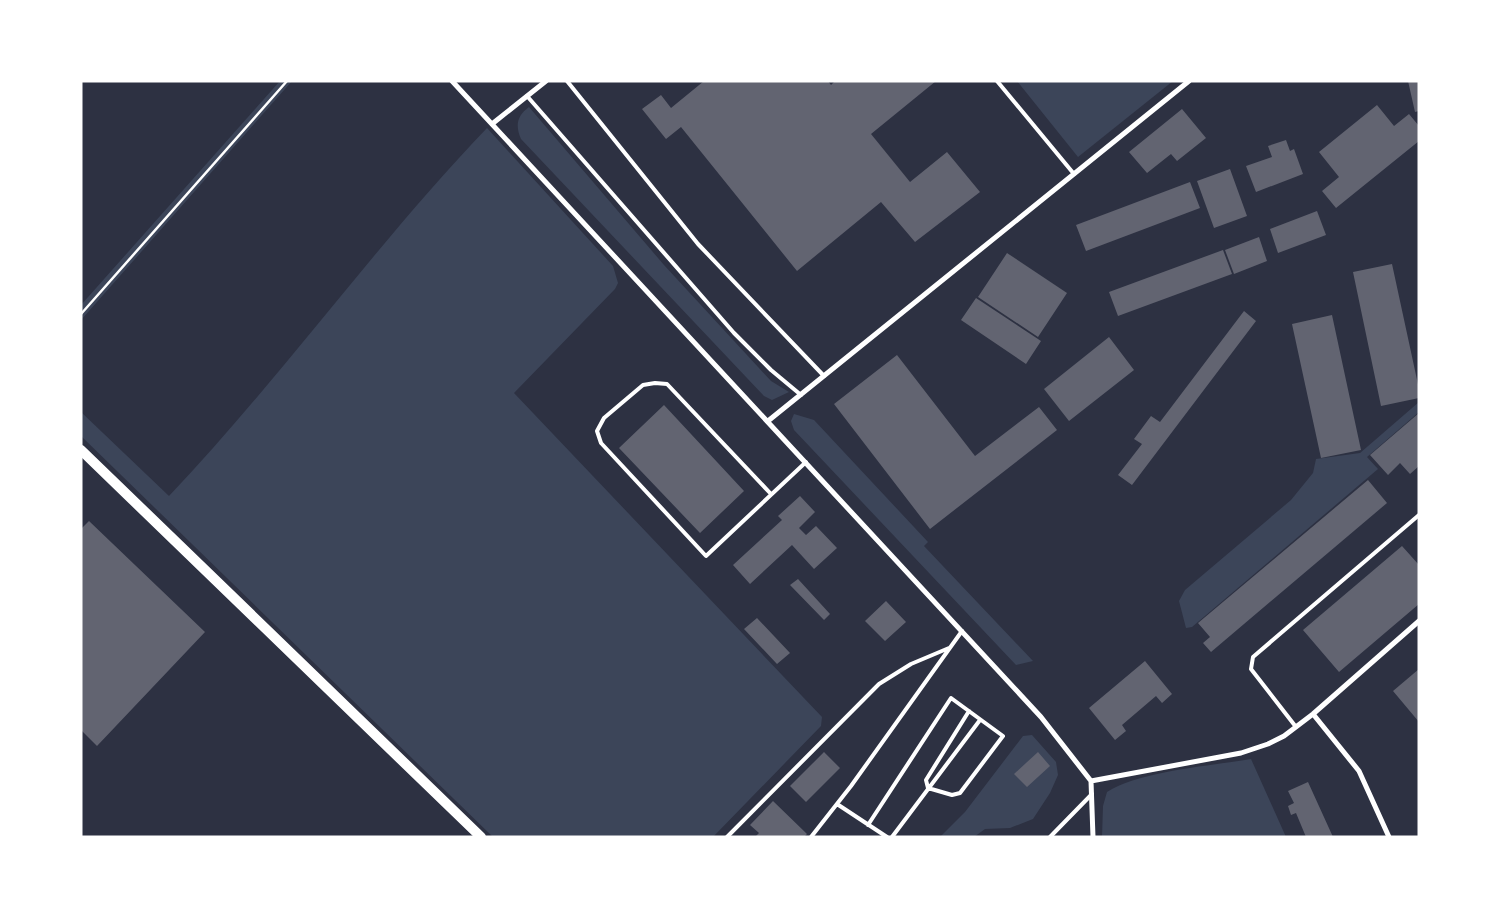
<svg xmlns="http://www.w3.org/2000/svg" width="1500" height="918" viewBox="0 0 1500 918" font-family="'Source Sans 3',sans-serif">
<rect width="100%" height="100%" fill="#2d3142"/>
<!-- green -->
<path fill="#3c4559" d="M280 81H292L81 320V305Z
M1017 81H1173L1078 157Z
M529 107 664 265 771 381 789 392 772 400 764 396 521 139C515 125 517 116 529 107Z
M487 128 613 266 618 283 615 289 514 393 822 717 821 726 713 837H493L81 436V412L169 496C281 378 375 245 487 128Z
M1419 402V412L1367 457 1378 469 1192 627 1186 628 1179 601 1185 590 1291 500 1313 473 1316 459 1360 453Z
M794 414 814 420 928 542 924 546 1033 661 1016 665 794 430 791 421Z
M1032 735 1056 762 1058 775 1050 793 1033 819 1010 828 985 829 974 837H940L965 812 1023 736Z
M1251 759 1286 837H1102L1103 806 1107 792C1140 771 1210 766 1251 759Z"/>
<!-- building -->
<path fill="#626471" d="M704 81H828L831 85 835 81H936L871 134 910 182 947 152 980 192 915 242 881 202 797 271 681 127 666 139 642 109 661 95 671 108Z
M1408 81H1419V111L1415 112Z
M1377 105 1394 126 1409 114 1419 126V141L1336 208 1322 191 1339 177 1319 152Z
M1182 109 1206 138 1177 161 1171 154 1147 173 1129 152Z
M1286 140 1290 151 1294 149 1303 174 1256 192 1246 166 1272 157 1268 146Z
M1230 169 1247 216 1214 228 1197 181Z
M1190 182 1200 208 1086 251 1076 225Z
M1317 211 1326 235 1278 253 1270 229Z
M1259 237 1267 261 1234 274 1225 250Z
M1223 250 1232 274 1118 316 1109 292Z
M1007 253 1067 293 1038 337 978 297Z
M1392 264 1419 389V398L1381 406 1353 272Z
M976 298 1041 341 1026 364 961 320Z
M1244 311 1256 321 1132 485 1118 475 1142 444 1134 439 1151 416 1160 422Z
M1332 315 1361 450 1321 458 1292 324Z
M1109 337 1134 370 1069 421 1044 389Z
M897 355 975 456 1039 407 1057 430 930 529 834 404Z
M664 405 744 491 700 533 619 448Z
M1419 413V466L1410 474 1400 463 1388 475 1370 455Z
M1368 480 1387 503 1211 652 1203 643 1210 637 1198 623Z
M800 496 815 512 799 528 806 535 816 526 837 548 814 569 792 545 750 584 733 565 782 520 778 516Z
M89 521 205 632 97 746 81 730V529Z
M1402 546 1419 565V604L1339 672 1303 630Z
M798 579 830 614 824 620 790 585Z
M886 601 906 622 885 641 865 621Z
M757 618 790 653 777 664 744 629Z
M1145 661 1172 694 1162 703 1156 696 1122 725 1126 731 1115 740 1089 708Z
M1419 669V722L1393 691Z
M824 752 840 768 806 802 790 786Z
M1038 752 1050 766 1027 787 1014 774Z
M1308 782 1333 837H1306L1296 813 1291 815 1288 806 1294 803 1288 791Z
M773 801 807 834 804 837H755L759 833 750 825Z"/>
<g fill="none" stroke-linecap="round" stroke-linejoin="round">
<!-- path -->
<path stroke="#fff" stroke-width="2.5" d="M81 314 287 81"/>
<!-- service -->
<path stroke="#fff" stroke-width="4" d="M567 81 698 244 824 376
M997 81 1074 174
M527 96 734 333 771 370 801 395
M771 494 667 384 655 383 643 385 604 418 597 431 601 443 706 556 806 462
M1296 727 1251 669 1253 657 1419 515
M837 804 887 837
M868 825 951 698 1003 736 960 793 952 795 928 788 926 780 969 711
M727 837 879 684 911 664 949 648
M811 837 851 786 962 631
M892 837 980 720
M1050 837 1092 794"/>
<!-- minor -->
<path stroke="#fff" stroke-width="5" d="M452 81 1041 717 1091 781 1093 837
M492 124 546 81
M768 421 1189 81
M1313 714 1359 771 1389 837
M1091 781 1241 753 1268 744 1284 736 1313 714 1419 621"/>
<!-- secondary -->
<path stroke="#fff" stroke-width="10" d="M81 450 481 837"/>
</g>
<!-- border -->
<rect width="1500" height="918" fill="none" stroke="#ffffff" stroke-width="165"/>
</svg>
